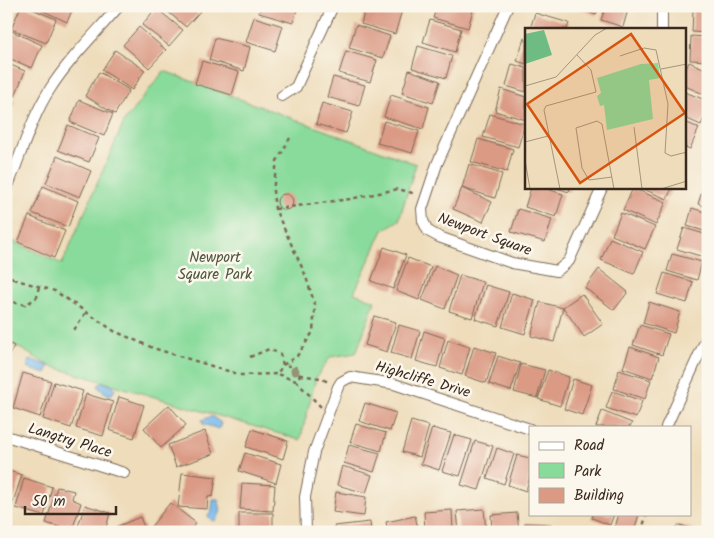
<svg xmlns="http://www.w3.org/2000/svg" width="714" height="538" viewBox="0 0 714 538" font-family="Kalam,sans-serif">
<rect width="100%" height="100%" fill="#fbf7ec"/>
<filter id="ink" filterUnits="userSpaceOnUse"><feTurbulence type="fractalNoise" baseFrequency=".02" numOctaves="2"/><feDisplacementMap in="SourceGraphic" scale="10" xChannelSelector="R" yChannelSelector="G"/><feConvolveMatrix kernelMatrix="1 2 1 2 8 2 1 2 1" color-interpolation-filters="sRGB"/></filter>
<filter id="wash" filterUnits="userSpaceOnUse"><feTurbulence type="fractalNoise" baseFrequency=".0096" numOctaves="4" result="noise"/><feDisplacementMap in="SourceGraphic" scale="20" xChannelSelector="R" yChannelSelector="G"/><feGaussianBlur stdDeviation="1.12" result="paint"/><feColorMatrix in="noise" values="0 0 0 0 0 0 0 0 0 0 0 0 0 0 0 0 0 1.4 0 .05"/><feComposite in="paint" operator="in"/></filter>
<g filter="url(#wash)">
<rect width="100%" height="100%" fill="#eedcba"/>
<!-- green -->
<path fill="#89db9b" stroke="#62825c" d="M164 71 416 164 399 220 383 230 354 293 375 301 356 353 330 357 316 378 300 440 50 366 6 340V238L62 264 125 120Z"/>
<!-- water -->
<path fill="#76b9eb" stroke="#587284" d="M30 359 49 366 46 374 27 368Z
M103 382 113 386 115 390 112 394 109 395 100 389 98 385Z
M212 416 221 423 219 429 203 424 202 420Z
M213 499H218C221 510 223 511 215 521L211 520 208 516 212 509Z"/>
<g id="blocks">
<!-- building -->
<path fill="#da9a84" d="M21 6H25L56 19 46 43 11 29Z
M33 6H74L67 22Z
M161 6H199L202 9 186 27Z
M261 6H298L293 23 259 13Z
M366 6H388L402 10 395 34 361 24Z
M437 6H474L468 28 433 18Z
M574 6H599L596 15Z
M606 6H629L623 27 601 20Z
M156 8 183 30 169 46 142 25Z
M693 9H708V33L692 32Z
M535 13 569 23 567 29H530Z
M254 17 283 26 275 51 246 42Z
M430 20 461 29 455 52 423 42Z
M356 25 390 36 383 58 349 48Z
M139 27 166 50 149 68 123 45Z
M7 29 42 45 32 68 6 57Z
M691 36 708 37V61L690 60Z
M215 38 250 47 244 71 209 60Z
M524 38 526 39V64L517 61Z
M418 46 452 56 446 78 412 68Z
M115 50 145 70 132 90 102 70Z
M346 51 377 60 370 82 339 73Z
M202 61 239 72 232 95 195 84Z
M689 62 708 70V96L685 86V71Z
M6 63 25 71 15 96 6 93Z
M512 64 526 68V92L506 86Z
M409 70 440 81 433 103 402 93Z
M99 72 129 90 115 114 85 96Z
M333 77 365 85 359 106 327 97Z
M501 89 526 97V120L495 111Z
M685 92 708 101V108L701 125 685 118Z
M391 95 429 107 423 129 384 117Z
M6 98 15 101 6 122Z
M79 100 113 114 104 136 70 122Z
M322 103 353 112 346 133 316 124Z
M490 114 525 124 518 147 483 137Z
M384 121 419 131 412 153 377 143Z
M685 122 699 128 690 149 685 147Z
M68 125 99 138 89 162 58 150Z
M478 139 513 149 507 172 471 162Z
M57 156 91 171 80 197 46 183Z
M469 164 502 174 495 198 462 188Z
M705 182 708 183V207L698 204Z
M43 186 78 201 68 227 32 213Z
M462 188 492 202 483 222 453 209Z
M531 188H544L563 194 556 217 525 207Z
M556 188H570L569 192Z
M633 188 666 202 656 225 623 210Z
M641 188H672L667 199Z
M277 202a8 8 0 1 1 16 0a8 8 0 1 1-16 0Z
M692 208 708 213V232L687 226Z
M518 209 552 219 545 242 511 232Z
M621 213 655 227 645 249 612 235Z
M29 216 65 231 54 258 18 242Z
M684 228 708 235 707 258 677 249Z
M610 238 643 252 634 274 601 260Z
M384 247 406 255 393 289 371 281Z
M672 254 702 262 697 280 667 271Z
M408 258 431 267 419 300 396 291Z
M435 266 457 275 445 309 422 300Z
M599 269 628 292 614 310 585 288Z
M664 273 693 282 687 303 657 294Z
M460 275 483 282 472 318 449 311Z
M486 285 509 292 498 326 475 319Z
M512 293 535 300 525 334 502 327Z
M582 294 603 324 584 337 563 307Z
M540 302 563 308 554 342 531 336Z
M649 302 680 312 674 333 643 323Z
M374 316 396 322 387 352 365 345Z
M399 325 420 331 412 359 391 353Z
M640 325 669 334 662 355 633 345Z
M424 331 445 338 437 367 416 361Z
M448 340 470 347 462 375 440 368Z
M6 342 14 346 6 361Z
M474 346 496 353 486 383 465 376Z
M630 347 659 357 652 378 623 368Z
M498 356 520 363 511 391 489 384Z
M521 364 545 370 537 398 514 392Z
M548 370 569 377 560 406 538 399Z
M619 370 651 380 645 399 614 389Z
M23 373 51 381 40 417 13 408Z
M573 379 592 385 582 415 564 409Z
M54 382 83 391 71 428 43 419Z
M612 391 642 401 636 418 606 408Z
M86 394 113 402 103 436 76 428Z
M119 397 144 405 134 438 109 430Z
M365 403 396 413 390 431 359 421Z
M169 405 186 425 161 448 144 428Z
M602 411 632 423 630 427H596Z
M411 421 429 426 420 457 402 452Z
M356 424 386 433 381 451 350 442Z
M432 428 451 433 439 470 421 464Z
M252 429 288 441 283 459 246 447Z
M205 431 213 454 176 467 168 445Z
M454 435 472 440 460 476 442 471Z
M475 441 493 446 479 490 461 485Z
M349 445 380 453 374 472 344 463Z
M497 448 514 454 504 484 487 478Z
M245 453 281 464 276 483 239 471Z
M517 455 530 458V476L526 491 508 485Z
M342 466 372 475 366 493 337 485Z
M6 470 22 475 10 511 6 510Z
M182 473 216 477 213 496 208 497 207 509 178 507Z
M24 478 52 487 44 516 16 508Z
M242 483 275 485 273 511 240 509Z
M57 487 74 491 72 499 81 503 72 531 46 523Z
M336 492 366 497 364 516 333 512Z
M170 503 196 523 189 532H152L149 529Z
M85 505 110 513 105 532H76Z
M484 509 486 532H459L457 511Z
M452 510 453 532H425L424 512Z
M239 513H273V532H239Z
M517 513 519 532H492L491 515Z
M593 514H614L610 525 592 518Z
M619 514H639L634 532 615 527Z
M415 516 419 532H388L386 522Z
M140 517 146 532H118L116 527Z
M370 522 371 532H335L334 526Z
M525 523 551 524V532H525Z
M680 525 698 531 697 532H674L675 528Z"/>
</g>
</g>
<g filter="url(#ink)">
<use href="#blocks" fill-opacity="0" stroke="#7a6855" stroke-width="1"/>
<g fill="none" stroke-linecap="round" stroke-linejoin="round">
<!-- minor casing -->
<g stroke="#7a6855" stroke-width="12">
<path id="minor" d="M508 6 437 164 422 209 423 221 428 231 439 237 512 263 557 271 569 261 602 188
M662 6V29
M282 96 296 87 333 6
M6 191C19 160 32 116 50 89 69 59 96 33 119 6
M666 427 708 335
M6 436 124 473
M306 532 305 497 314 452 338 387 341 382 350 377 394 384 530 429"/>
</g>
<!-- path -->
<path stroke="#7a6855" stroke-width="2.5" stroke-dasharray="4 4" stroke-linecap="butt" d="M275 209 350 199 398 189 416 194
M6 270 13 279
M6 282 13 279 55 291 114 331 153 348 241 375 277 374 283 365 297 356 313 332 315 305 305 274 275 209 273 191 277 161 290 138
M6 301 26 305 37 297 39 285
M74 330 86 312
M250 357 269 349 280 354 283 365 295 367 300 375 296 381 277 374
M300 375 320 378 330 383
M296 381 321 407
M641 532 647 514"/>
<!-- minor -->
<use href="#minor" stroke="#fff" stroke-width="10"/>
</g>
<!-- trees -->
<circle fill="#969275" cx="295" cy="371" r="4.5"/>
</g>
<g text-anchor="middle" stroke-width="5" stroke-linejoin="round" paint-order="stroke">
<!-- street labels -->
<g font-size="15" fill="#3b2a1e" stroke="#fbf7ec">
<text transform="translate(485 234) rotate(20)" y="5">Newport Square</text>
<text transform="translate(423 379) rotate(16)" y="5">Highcliffe Drive</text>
<text transform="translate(70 440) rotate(17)" y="5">Langtry Place</text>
</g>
<!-- park labels -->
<g font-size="15" fill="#4e563d" stroke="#fbf7ec">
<text x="215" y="262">Newport<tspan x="215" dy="17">Square Park</tspan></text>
</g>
</g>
<!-- overview -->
<g transform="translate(525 28)">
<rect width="161" height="161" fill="#eedcba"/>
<path d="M133 35 135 50 124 52 128 91 82 102 79 77 75 78 72 68 76 65 72 50 116 36Z" fill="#89db9b"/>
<path d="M19 2 27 27 0 36V6Z" fill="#6ebb83"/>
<path fill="none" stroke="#a6957c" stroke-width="1" d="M95 28 119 20 131 22 143 76 140 125 146 128 162 124M136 41 162 36M0 58 31 49 70 7 82 0M109 99 117 161M0 114 23 108M0 132 5 161M87 149 64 152 57 140 51 100 72 93 77 96 89 161M35 161 19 82 21 78 71 64 66 42 52 27M136 161 162 153"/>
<path fill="#d7540e" fill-opacity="0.15" stroke="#d7540e" stroke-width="2.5" d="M106 6 160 85 55 155 2 76Z"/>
<rect width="161" height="161" fill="none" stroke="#3b2a1e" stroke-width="2.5"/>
</g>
<!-- margin -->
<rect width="714" height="538" fill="none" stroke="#fbf7ec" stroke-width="25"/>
<!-- legend -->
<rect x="529" y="426" width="162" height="90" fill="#fbf7ec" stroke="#aea59a"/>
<rect x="539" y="442" width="25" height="8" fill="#ffffff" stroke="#aea59a"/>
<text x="574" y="450" font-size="15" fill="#3b2a1e">Road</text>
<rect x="539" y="463" width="25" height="15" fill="#89db9b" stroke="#aea59a"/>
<text x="574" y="476" font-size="15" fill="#3b2a1e">Park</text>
<rect x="539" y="488" width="25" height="15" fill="#da9a84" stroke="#aea59a"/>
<text x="574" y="500" font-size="15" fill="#3b2a1e">Building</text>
<!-- scale -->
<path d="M25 506v8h91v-8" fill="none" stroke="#3b2a1e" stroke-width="2.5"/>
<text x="32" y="506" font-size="15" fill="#3b2a1e" stroke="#fbf7ec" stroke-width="4" paint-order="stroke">50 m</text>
</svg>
